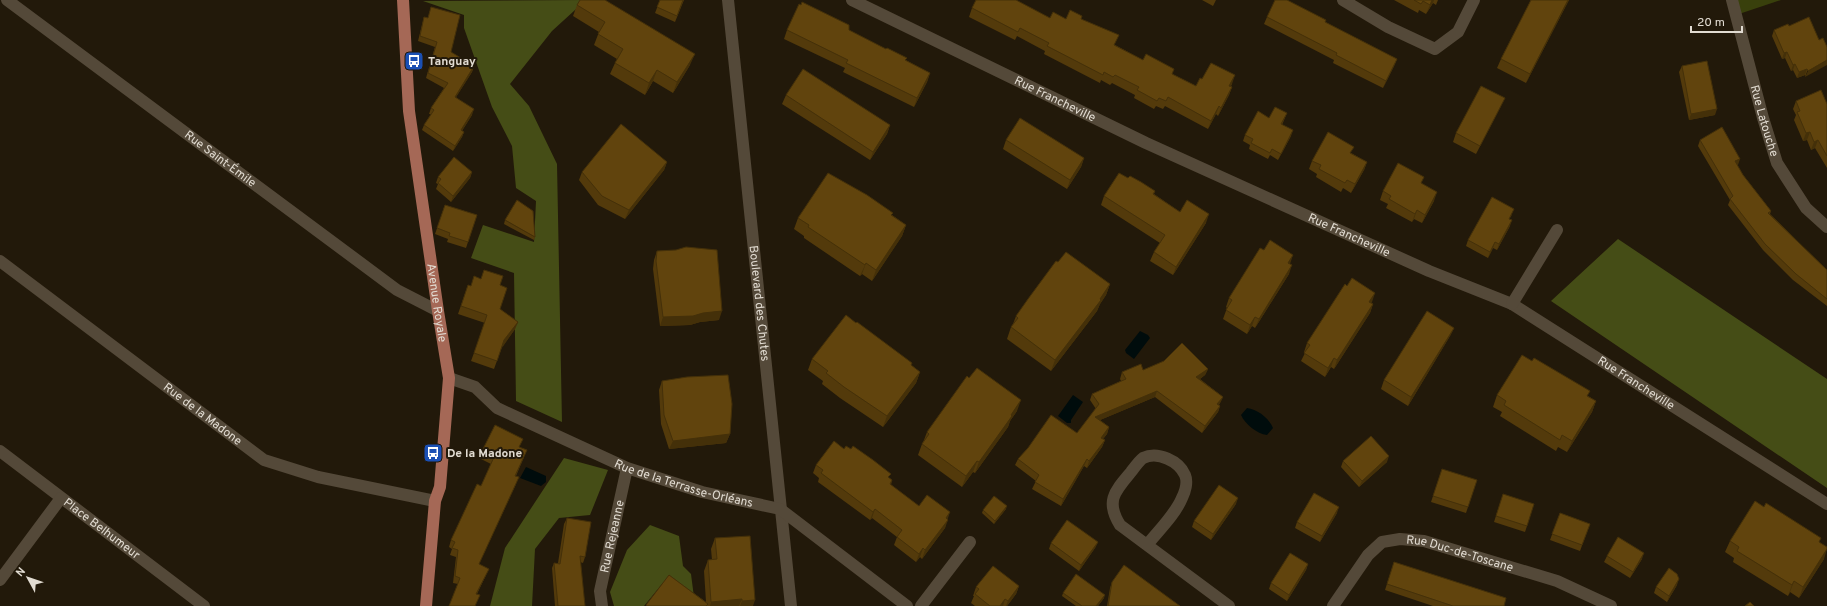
<svg xmlns="http://www.w3.org/2000/svg" width="1827" height="606" viewBox="0 0 1827 606" font-family="Overpass,sans-serif">
<rect width="100%" height="100%" fill="#22190a"/>
<!-- green -->
<path fill="#39400c" d="M1732 0H1781L1736 15Z"/>
<!-- forest -->
<path fill="#454d16" d="M586 0 552 31 510 84 529 106 557 164 562 422 516 401 514 273 471 258 483 225 534 242 536 201 516 188 512 146 492 107 464 28V15L423 1Z
M1618 239 1827 379V488L1551 301Z
M564 458 608 470 590 515 559 518 535 549 532 606H490L505 548Z
M650 525 679 536 683 566 691 574 695 605 662 584 644 606H614L610 592 627 550Z"/>
<!-- water -->
<path fill="#000c0c" d="M1140 331 1148 335 1150 338 1134 359 1126 353 1125 350Z
M1073 395 1083 402 1071 420V423H1067L1058 416Z
M1247 408C1257 409 1269 418 1273 428L1267 435C1257 434 1245 424 1241 415Z
M526 467 546 476V482L541 486 520 478Z"/>
<g fill="none" stroke-linecap="round" stroke-linejoin="round">
<!-- minor -->
<g stroke="#544939" stroke-width="12">
<path id="s1" d="M7 0 397 290 438 311"/>
<path id="s2" d="M728 0 791 606"/>
<path id="s3" d="M852 0 1146 143 1429 271 1512 304 1827 504"/>
<path d="M1343 0 1388 27 1435 49 1458 32 1474 0"/>
<path id="s4" d="M1732 0 1763 118 1777 163 1806 208 1827 227"/>
<path id="s5" d="M0 261 264 460 318 477 435 501"/>
<path d="M1512 304 1557 230"/>
<path id="s6" d="M449 378 475 387 497 408 627 468 702 492 780 509 907 606"/>
<path id="s7" d="M0 451 204 606"/>
<path d="M1147 545C1158 531 1175 515 1182 498 1185 492 1188 482 1185 475 1179 461 1158 451 1143 458 1139 461 1134 468 1131 472 1115 491 1105 501 1120 525L1229 606"/>
<path d="M0 580 61 498"/>
<path id="s8" d="M602 606 600 591 627 468"/>
<path d="M921 606 970 542"/>
<path id="s9" d="M1333 606 1368 555 1382 542 1400 539 1424 541 1557 581 1611 606"/>
</g>
<!-- major -->
<path stroke="#a56856" stroke-width="12" id="s10" d="M403 0 409 111 438 311 449 378 440 487 435 501 426 606"/>
</g>
<!-- wall -->
<path fill="#533a0b" d="M660 0H684L675 22 655 13Z
M1202 0H1216L1213 6Z
M1394 0H1438L1436 5 1433 3 1426 14 1419 10 1418 13Z
M1531 0H1569L1526 83 1497 68 1501 59Z
M577 5 690 65 673 93 653 81 645 95 610 74 615 63 617 59 594 45 599 32 573 16Z
M801 5 930 73 927 82 914 107 843 72 845 68 784 39 787 30Z
M431 7 451 52 474 66 472 72 456 97 472 115 462 131 464 132 462 137 453 151 422 130 424 125 431 114H429L431 108 444 88 426 78 435 47 418 41 424 17 428 18Z
M972 8 1050 18 1066 19H1081L1115 45 1143 60 1174 69 1172 74 1196 86 1202 79 1232 84 1231 86 1232 87 1229 95 1218 116 1216 114 1208 129 1165 106 1163 109 1156 106 1154 109 1134 98 1135 95 1112 83 1110 85 1101 80 1100 83 1044 54 1045 51 1017 36 1015 40 969 17Z
M1267 17 1325 22 1397 59 1394 66 1383 88 1333 63 1334 60 1264 24Z
M1789 26 1819 40 1805 77V75L1797 78 1793 70 1791 71 1785 58 1782 59 1772 36 1774 30Z
M1682 66 1715 115 1689 120 1679 72Z
M786 95 890 125 887 134 870 160 782 104Z
M1796 101 1827 104V168L1815 148 1811 150 1807 140 1803 141 1794 120 1796 115 1793 109Z
M1501 106 1476 154 1453 142 1456 133Z
M1287 113 1282 125 1291 136 1278 160 1270 155 1268 159 1249 149 1250 145 1243 141 1245 135 1269 118Z
M1006 140 1084 158 1081 167 1067 189 1003 149Z
M1700 140 1738 165H1737L1743 175 1771 211 1770 214 1827 270V306L1793 280 1763 250 1728 205 1730 200 1698 146Z
M1351 153 1367 162 1364 170 1351 193 1343 188 1341 192 1316 177 1317 174 1309 169 1312 161Z
M667 162 664 170 625 219 598 205 579 180 582 172Z
M472 172 470 178 451 202 436 189 438 184 436 183 438 177Z
M1128 178 1155 191 1154 194 1180 212 1206 223 1173 275 1150 261 1154 252 1160 243 1101 205 1104 196Z
M1422 184 1434 201 1422 223 1414 219 1412 222 1386 208 1388 204 1380 200 1383 191Z
M445 205 477 215 466 248 447 242 448 239 435 234Z
M892 215 906 225 902 236 872 281 862 274 860 276 804 238V236L794 229 798 218Z
M1512 215 1509 219 1510 226 1497 250 1493 248 1488 258 1466 246 1468 240Z
M505 220 535 237 534 240 504 224Z
M657 251 719 320 700 322 690 325 660 326 653 269 654 260Z
M1058 262 1110 284 1106 295 1100 304 1097 311 1051 371 1007 339 1011 327 1013 324 1016 316Z
M1290 264 1289 274 1255 328 1252 326 1247 334 1223 319 1227 308 1226 307 1229 298Z
M468 285 471 286 500 285V309L518 322 515 329 502 347 494 369 471 361 485 323 458 314Z
M1372 302 1371 303 1373 304 1370 313 1334 369 1331 367 1325 377 1301 361 1305 353 1304 352 1307 343Z
M1454 328 1450 336 1408 406 1381 389 1384 380Z
M812 359 911 365 920 372 916 383 883 427 840 398 822 384 823 381 808 370Z
M1208 369 1205 375 1200 379 1223 397 1219 405 1220 406 1218 412 1202 433 1155 397 1100 420 1109 427 1107 434 1103 439 1105 440 1102 447 1087 468 1084 466 1061 506 1032 489 1036 481 1015 465 1018 459 1028 448 1077 433 1096 409 1090 400 1092 394 1121 381 1120 379 1122 372 1143 370Z
M662 381 730 434 726 443 669 449 661 424 659 390Z
M1497 395 1588 396 1596 401 1592 412 1567 452 1558 447 1556 451 1500 416 1502 412 1493 407Z
M1017 411 1010 421 1008 427 975 473 973 472 962 487 918 455 922 444 924 440 927 432Z
M520 447 524 457 516 476V484L479 564 486 575 477 594 458 584 453 583 456 557 450 555 452 549 449 547 451 540 481 486 491 464 479 458 482 451Z
M844 449 892 480 891 485 919 506 947 519 945 528 922 559 920 557 916 562 894 545 897 537 872 518 870 520 818 482 819 478 813 473 816 465Z
M1343 461 1387 462 1359 487 1341 467Z
M1442 469 1468 507 1466 513 1431 502Z
M1501 500 1527 526 1525 532 1494 522Z
M1236 504 1211 540 1192 527 1194 521Z
M1006 509 994 524 982 513 983 510Z
M1337 513 1320 542 1295 528 1297 522Z
M1560 513 1590 524 1580 551 1550 540Z
M567 518 585 557 583 563 580 562 585 606H555L552 568 554 563H558L564 524Z
M715 538 753 606H646L669 575 706 602 704 571 708 560H712L711 549Z
M1730 541 1820 542 1824 559 1799 598 1790 592 1788 596 1733 562 1734 558 1725 552Z
M1098 542 1095 548 1079 571 1049 549 1051 543Z
M1607 556 1642 559 1630 578 1604 562Z
M1394 562 1504 606H1433L1385 590Z
M1308 564 1306 570 1287 601 1269 589 1271 583Z
M1112 582 1180 606H1107L1110 588Z
M1677 585 1667 602 1654 593 1656 587Z
M1019 586 1016 594 1007 606H975L971 603 974 596H973L976 587Z
M1063 593 1104 598 1098 606H1076L1062 596Z"/>
<!-- shaded-wall -->
<path fill="#443009" d="M1432 0H1434L1433 3 1426 14 1430 5Z
M1568 0H1569L1526 83 1530 74Z
M1787 52 1785 58 1782 59 1784 53Z
M695 54 690 65 673 93 677 82Z
M1397 59 1394 66 1383 88 1386 81Z
M1827 60V65L1805 77 1808 71Z
M1795 64 1793 70 1791 71 1793 65Z
M474 66 472 72 453 102 455 97Z
M1807 69 1805 75 1797 78 1799 72Z
M657 70 653 81 645 95 649 83Z
M930 73 927 82 914 107 917 98Z
M1235 75 1232 84 1226 94 1229 86Z
M1232 87 1229 95 1218 116 1221 108Z
M1219 106 1216 114 1208 129 1211 121Z
M474 109 472 115 459 135 461 130Z
M1717 109 1715 115 1689 120 1691 114Z
M890 125 887 134 870 160 873 152Z
M1293 130 1291 136 1278 160Z
M464 132 462 137 453 151 455 146Z
M1810 132 1807 140 1803 141 1806 133Z
M1818 140 1815 148 1811 150 1814 142Z
M1084 158 1081 167 1067 189 1070 180Z
M1740 159 1738 165 1733 167 1735 161Z
M667 162 664 170 625 219 629 210Z
M1367 162 1364 170 1351 193 1355 184Z
M472 172 470 178 451 202 453 196Z
M1437 192 1434 201 1422 223 1425 215Z
M1417 210 1414 219 1412 222 1415 214Z
M1209 214 1206 223 1173 275 1176 267Z
M1512 220 1510 226 1497 250 1499 244Z
M906 225 902 236 872 281 876 270Z
M1495 242 1493 248 1488 258 1490 252Z
M1293 255 1290 264 1288 263Z
M866 263 862 274 860 276 865 265Z
M1292 265 1289 274 1255 328 1259 319Z
M1110 284 1106 295 1100 304 1097 311 1051 371 1055 360Z
M1375 293 1372 302 1366 311 1369 302Z
M1373 304 1370 313 1334 369 1337 360Z
M722 311 719 320 700 322 690 325 660 326 663 317Z
M1255 317 1252 326 1247 334 1250 325Z
M518 322 515 329 502 348 504 340Z
M1454 328 1450 336 1408 406 1411 397Z
M1334 358 1331 367 1325 377 1328 368Z
M1208 369 1205 375 1194 383 1196 377Z
M920 372 916 383 883 427 887 416Z
M1157 391 1155 397 1093 423 1095 417Z
M1223 397 1220 403 1215 410 1217 404Z
M1021 400 1017 411 1010 421 1008 427 975 473 979 462Z
M1596 401 1592 412 1567 452 1572 441Z
M1220 406 1218 412 1202 433 1205 426Z
M1109 427 1107 434 1099 444 1101 438Z
M730 434 726 443 669 449 673 441Z
M1105 440 1102 447 1087 468 1089 461Z
M1389 456 1387 462 1359 487 1362 481Z
M1087 459 1084 466 1061 506 1063 499Z
M977 461 973 472 962 487 966 476Z
M1238 498 1236 504 1211 540 1213 534Z
M1007 506 1006 509 994 524 995 521Z
M1339 507 1337 513 1320 542 1322 536Z
M875 509 872 518 870 520 873 512Z
M950 512 947 521 946 518Z
M948 520 945 528 922 559 925 550Z
M1098 542 1095 548 1079 571 1081 565Z
M923 548 920 557 916 562 919 554Z
M1827 549 1824 559 1799 598 1803 587Z
M1644 553 1642 559 1630 578 1633 572Z
M1308 564 1306 570 1287 601 1289 595Z
M489 569 486 575 474 600 476 594Z
M1679 579 1677 585 1667 602 1669 596Z
M1794 581 1790 592 1788 596 1792 585Z
M1019 586 1016 594 1007 606H1006L1008 601Z
M1105 595 1104 598 1098 606H1096Z
M742 599 739 606H710L711 602Z
M1005 599 1003 606H1000Z
M755 600 753 606H740L742 601Z"/>
<!-- building -->
<path fill="#61440d" stroke="#443009" d="M580 0H605L695 54 677 82 657 70 649 83 615 63 623 49 598 34 605 22 577 5Z
M660 0H683L677 16 657 7Z
M976 0H1016L1050 18 1053 12 1066 19 1070 10 1082 16 1081 19 1119 35 1114 45 1143 60 1146 54 1174 69 1172 74 1196 86 1200 78 1202 79 1211 63 1235 75 1229 86 1232 87 1221 108 1219 106 1211 121 1168 97 1166 101 1159 98 1157 101 1137 90 1139 87 1115 75 1113 77 1104 72 1103 75 1047 46 1049 43 1020 28 1018 32 1016 31 972 8Z
M1275 0H1287L1326 20 1325 22 1397 59 1386 81 1336 55 1337 53 1267 17Z
M1414 0H1432L1430 5 1423 1 1421 4Z
M1531 0H1568L1530 74 1501 59Z
M802 2 849 25V30L886 49 887 48 907 58 905 60 930 73 917 98 846 63 848 60 787 30 799 4 801 5Z
M431 7 460 15 451 52 474 66 455 97 474 109 461 130 464 132 455 146 424 125 434 110 431 108 448 83 428 73 437 42 420 36 424 17 428 18Z
M1809 17 1819 40 1823 38 1827 47V60L1808 71 1807 69 1799 72 1795 64 1793 65 1787 52 1784 53 1774 30 1788 24 1789 26Z
M1707 61 1717 109 1691 114 1682 66Z
M803 69 890 125 873 152 786 95Z
M1481 86 1505 98 1480 146 1456 133Z
M1821 90 1827 104V156L1818 140 1814 142 1810 132 1806 133 1797 112 1800 111 1796 101Z
M1275 107 1287 113 1281 124 1293 130 1281 154 1272 149 1270 153 1251 143 1253 139 1245 135 1258 111 1269 118Z
M1020 118 1084 158 1070 180 1006 140Z
M621 124 667 162 629 210 602 196 582 172Z
M1722 127 1740 159 1735 161 1743 175 1771 211 1768 213 1827 270V299L1796 274 1765 244 1730 199 1733 196 1700 140Z
M1328 132 1354 147 1350 153 1367 162 1355 184 1347 180 1345 183 1319 169 1321 165 1312 161Z
M454 157 472 172 453 196 438 183 441 179 438 177Z
M1398 163 1424 177 1421 183 1437 192 1425 215 1417 210 1415 214 1389 199 1391 196 1383 191Z
M828 173 867 195 893 213 891 215 906 225 876 270 866 263 865 265 808 227 809 225 798 218Z
M1119 173 1128 178 1130 176 1141 182 1155 191 1153 194 1180 212 1187 200 1209 214 1176 267 1154 252 1165 235 1104 196Z
M1492 197 1514 209 1509 219 1512 220 1499 244 1495 242 1490 252 1468 240Z
M517 200 533 211 535 237 505 220Z
M445 205 477 215 468 242 449 236 450 233 437 228Z
M1270 240 1293 255 1288 263 1292 265 1259 319 1255 317 1250 325 1226 310 1232 300 1229 298 1260 248 1264 250Z
M686 247 717 250 722 311 703 313 693 316 663 317 656 261 657 251 676 250Z
M1066 252 1110 284 1100 299 1101 300 1055 360 1011 327 1018 318 1016 316 1028 299 1056 261 1058 262Z
M484 270 503 276 500 285 507 288 500 309 518 322 504 340 497 361 474 353 487 315 461 306 468 285 471 286 474 276 481 279Z
M1352 278 1375 293 1369 302 1373 304 1337 360 1334 358 1328 368 1304 353 1310 345 1307 343 1345 284 1347 286Z
M1427 311 1454 328 1411 397 1384 380Z
M846 315 856 323 857 322 912 363 911 365 920 372 887 416 844 387 826 373 828 371 812 359Z
M1182 343 1208 369 1196 377 1223 397 1217 404 1220 406 1205 426 1157 391 1095 417 1109 427 1101 438 1105 440 1089 461 1087 459 1063 499 1035 482 1039 475 1018 459 1028 448 1051 415 1077 433 1099 404 1092 394 1126 379 1122 372 1141 364 1143 370 1164 361Z
M1522 355 1532 361 1534 358 1590 391 1587 396 1596 401 1572 441 1562 435 1560 440 1504 405 1506 401 1497 395Z
M977 368 1021 400 1011 415 1012 416 979 462 977 461 966 476 922 444 929 434 927 432 967 376 969 378Z
M728 375 732 404 730 434 673 441 664 415 662 381 687 377Z
M495 425 523 439 519 447 527 450 515 476 519 477 479 564 489 569 476 594 480 595 475 606H449L460 578 455 576 458 550 452 548 455 542 451 540 477 484 481 486 494 457 482 451Z
M1371 436 1389 456 1362 481 1343 461Z
M834 441 844 449 846 446 851 449 853 446 873 460 891 474 888 477 892 480 890 484 919 506 927 495 950 512 946 518 948 520 925 550 923 548 919 554 897 537 902 530 875 509 873 512 821 473 823 470 816 465Z
M1442 469 1477 480 1468 507 1433 496Z
M1219 485 1238 498 1213 534 1194 521Z
M1314 493 1339 507 1322 536 1297 522Z
M1503 494 1534 504 1527 526 1496 516Z
M994 496 1007 506 995 521 983 510Z
M1755 501 1764 507 1766 503 1821 538 1819 542 1827 547V549L1803 587 1794 581 1792 585 1737 551 1739 547 1730 541Z
M1560 513 1590 524 1582 545 1552 534Z
M567 518 591 522 585 557 580 556 585 606H558L554 563 560 564Z
M1067 520 1098 542 1081 565 1051 543Z
M750 536 755 600 742 601V599L711 602 708 560 717 559 715 538Z
M1618 537 1644 553 1633 572 1607 556Z
M1290 553 1308 564 1289 595 1271 583Z
M1394 562 1506 598 1504 606H1453L1387 584Z
M1124 565 1180 606H1108L1112 582Z
M993 566 1019 586 1008 601 1005 599 1000 606H990L975 594 979 589 976 587Z
M1669 568 1677 574 1679 579 1669 596 1656 587Z
M1076 574 1105 595 1096 606H1082L1063 593Z
M669 575 708 604 706 606H647L646 605Z
M1750 602 1754 606H1745Z"/>
<!-- icons -->
<defs>
<g id="bus-square" transform="scale(1)"><rect x="-9" y="-9" width="18" height="18" rx="4" fill="#1a4fb4" stroke="#22190a"/><path d="M-5-6H5V4H4V6H2V4H-2V6H-4V4H-5ZM-3.5-4V0h7V-4ZM-3.5 1.2v1.5H-2V1.2ZM2 1.2v1.5H3.5V1.2Z" fill="#fff"/></g>
</defs>
<g fill-rule="evenodd">
<use href="#bus-square" x="414" y="61"/>
<use href="#bus-square" x="433" y="453"/>
</g>
<g text-anchor="middle" stroke-width="4" stroke-linejoin="round" paint-order="stroke">
<!-- poi labels -->
<g font-size="12" font-weight="bold" fill="#e2dcd2" stroke="#22190a" text-anchor="start">
<text x="428" y="65">Tanguay</text>
<text x="447" y="457">De la Madone</text>
</g>
<!-- street labels -->
<g font-size="12" fill="#e2dcd2" stroke="#22190a">
<text dy="4" stroke="none"><textPath href="#s3" startOffset="226">Rue Francheville</textPath></text>
<text dy="4" stroke="none"><textPath href="#s4" startOffset="125">Rue Latouche</textPath></text>
<text dy="4" stroke="none"><textPath href="#s1" startOffset="266">Rue Saint-Émile</textPath></text>
<text dy="4" stroke="none"><textPath href="#s3" startOffset="550">Rue Francheville</textPath></text>
<text dy="4" stroke="none"><textPath href="#s10" startOffset="305">Avenue Royale</textPath></text>
<text dy="4" stroke="none"><textPath href="#s2" startOffset="305">Boulevard des Chutes</textPath></text>
<text dy="4" stroke="none"><textPath href="#s3" startOffset="874">Rue Francheville</textPath></text>
<text dy="4" stroke="none"><textPath href="#s5" startOffset="254">Rue de la Madone</textPath></text>
<text dy="4" stroke="none"><textPath href="#s6" startOffset="260">Rue de la Terrasse-Orléans</textPath></text>
<text dy="4" stroke="none"><textPath href="#s7" startOffset="128">Place Belhumeur</textPath></text>
<text dy="4" stroke="none"><textPath href="#s8" startOffset="71">Rue Rejeanne</textPath></text>
<text dy="4" stroke="none"><textPath href="#s9" startOffset="161">Rue Duc-de-Toscane</textPath></text>
</g>
</g>
<!-- north arrow -->
<g transform="translate(28 578) rotate(310)" stroke="#22190a" stroke-width="3" paint-order="stroke">
<path d="M0-3L7 15L0 10L-7 15Z" fill="#e2dcd2"/>
<text y="-6" font-size="11" font-weight="bold" text-anchor="middle" fill="#e2dcd2">N</text>
</g>
<!-- scale -->
<path d="M1691 26v6h51v-6" fill="none" stroke="#e2dcd2" stroke-width="2"/>
<text x="1697" y="26" font-size="12" fill="#e2dcd2" stroke="#22190a" stroke-width="3" paint-order="stroke">20 m</text>
</svg>
